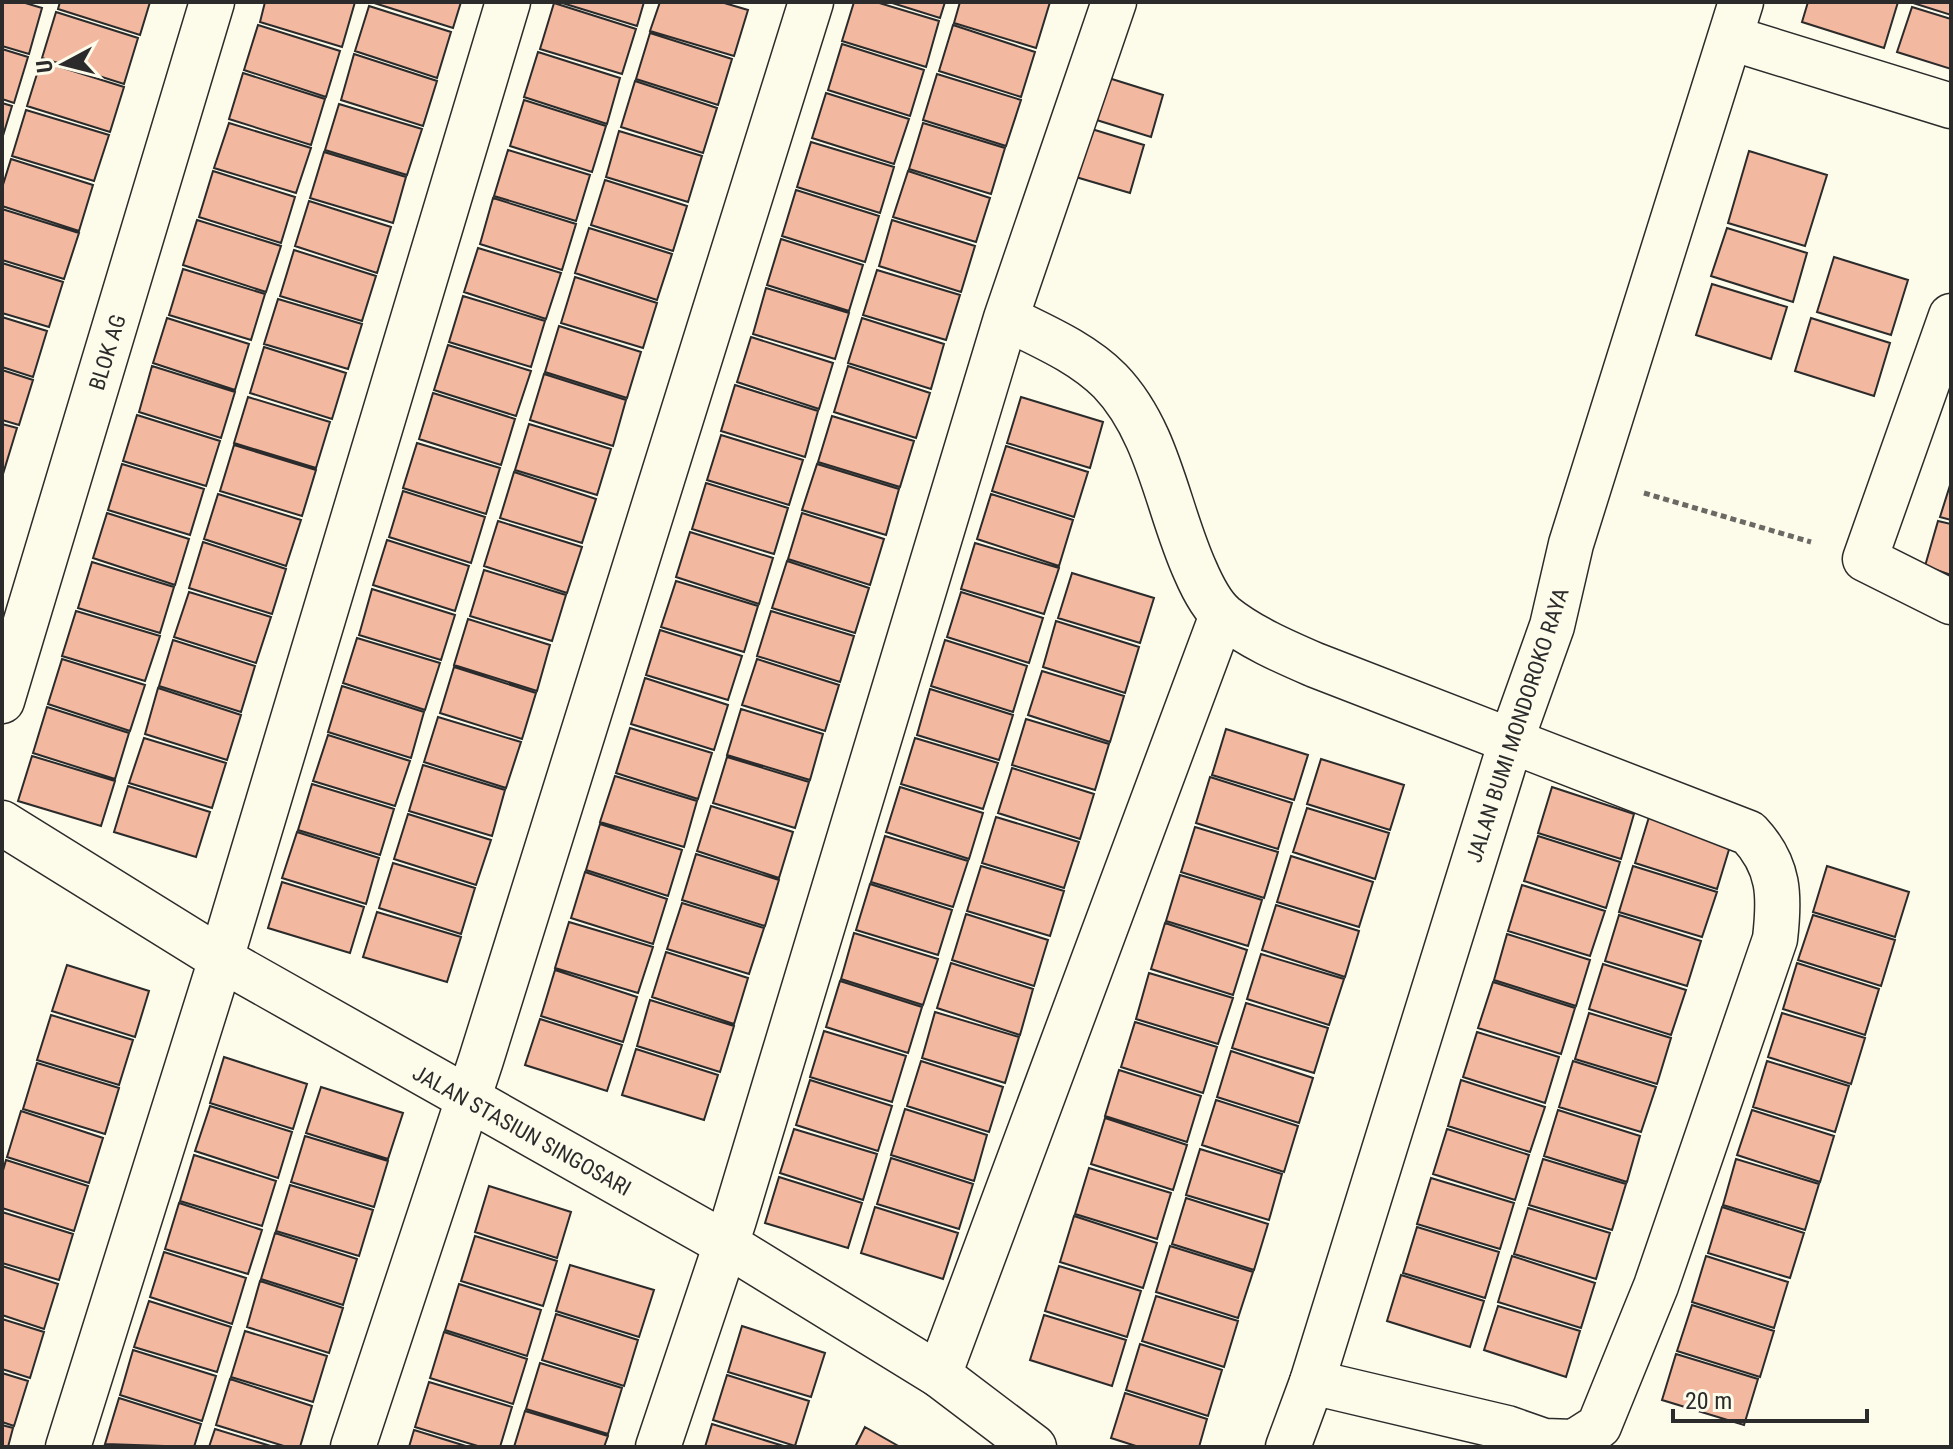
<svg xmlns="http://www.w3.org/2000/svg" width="1953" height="1449" viewBox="0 0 1953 1449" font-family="'Roboto Condensed',sans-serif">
<rect width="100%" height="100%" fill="#fdfbea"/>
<!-- building -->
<path fill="#f2b8a0" stroke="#2b2b2b" stroke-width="2" d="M2 2H22L42 8 29 54 2 46Z
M60 2H150L140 35 58 9Z
M265 2H355L342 47 260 22Z
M371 2H461L453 28Z
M559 2H644L637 26Z
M660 2H721L748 10 734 56 650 31Z
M854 2H876L939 21 926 67 842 41Z
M889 2H945L940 18Z
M960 2H1050L1036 48 954 23Z
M1808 2H1898L1884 48 1802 22Z
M1951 2V15L1913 3V2Z
M554 3 636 29 622 74 540 49Z
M369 6 451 32 437 78 355 51Z
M1912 7 1951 19V69L1897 52Z
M56 12 138 38 124 84 42 58Z
M258 25 340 51 326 97 244 70Z
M953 25 1035 52 1021 97 939 71Z
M650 33 732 59 718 105 636 79Z
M842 44 924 70 910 116 828 90Z
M2 49 28 57 14 103 2 99Z
M538 52 620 78 607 124 524 97Z
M354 54 437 81 423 126 341 100Z
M41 61 124 87 110 132 27 106Z
M243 73 325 99 311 145 229 119Z
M937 74 1021 100 1006 146 923 120Z
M1099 75 1163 95 1151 137 1087 117Z
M635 81 717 108 703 153 621 127Z
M826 93 909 119 894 164 812 138Z
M524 100 606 126 592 172 510 146Z
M2 103 12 106 2 139Z
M339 104 422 129 407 175 325 150Z
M26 110 109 135 94 181 12 156Z
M229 123 311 148 296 193 214 168Z
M923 123 1005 148 991 194 909 169Z
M1085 127 1144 145 1130 193 1069 175Z
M619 131 702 156 688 202 606 177Z
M811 142 894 167 880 213 797 187Z
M508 150 590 175 576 221 494 196Z
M1749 151 1827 175 1805 246 1728 223Z
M324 152 406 177 393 223 310 198Z
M11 159 93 185 79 231 2 206V188Z
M213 171 295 197 281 243 199 217Z
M908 171 990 198 976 242 893 217Z
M605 180 687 206 673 251 591 225Z
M796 190 879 216 865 262 782 236Z
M493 198 576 224 562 270 480 244Z
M309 201 391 227 377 273 295 246Z
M2 209 79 233 64 279 2 260Z
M197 220 281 246 266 292 183 265Z
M892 220 975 246 961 292 879 266Z
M589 228 672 254 657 300 575 273Z
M1727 228 1807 253 1793 302 1711 276Z
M781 239 863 265 849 311 767 285Z
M478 248 561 273 546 319 464 292Z
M294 250 376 276 362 321 280 296Z
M1834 257 1908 280 1891 335 1817 312Z
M2 263 63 282 49 327 2 313Z
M183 269 265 294 251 340 169 315Z
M877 270 960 295 946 340 863 315Z
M575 277 657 303 643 348 561 323Z
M1712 284 1787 307 1771 359 1696 335Z
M766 288 849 313 835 359 753 334Z
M463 296 545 321 531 367 449 342Z
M278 299 362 324 348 369 264 344Z
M2 317 47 331 33 377 2 367Z
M167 318 249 344 235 390 153 363Z
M862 318 944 344 931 389 848 363Z
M1811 318 1890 343 1874 396 1795 371Z
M559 326 641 352 627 398 545 372Z
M751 337 833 363 819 409 737 382Z
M448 345 531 371 516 416 434 390Z
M264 347 346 373 332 419 250 393Z
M152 366 235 392 221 438 139 412Z
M848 366 930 393 916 438 834 412Z
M2 370 33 380 19 425 2 420Z
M544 374 626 400 613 446 530 420Z
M735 385 818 411 805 457 721 431Z
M433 393 515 419 501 465 419 439Z
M248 397 330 422 316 468 234 443Z
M1021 397 1103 422 1090 468 1007 443Z
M137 415 220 441 206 486 123 461Z
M832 416 914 441 900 487 818 462Z
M2 424 17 428 3 474H2Z
M529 424 611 449 597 495 515 470Z
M721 435 803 460 789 505 707 480Z
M417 443 500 468 486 514 403 488Z
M234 445 316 470 302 516 220 491Z
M1006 446 1088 472 1074 517 992 491Z
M122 464 204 489 190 535 108 510Z
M817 464 899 489 886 535 802 510Z
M514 472 596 499 582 543 500 518Z
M1951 482V520L1940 517Z
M706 483 788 508 774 554 692 529Z
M403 491 485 517 471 563 389 537Z
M218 494 301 520 286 566 204 539Z
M991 494 1073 520 1059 566 977 539Z
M107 513 189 539 175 585 93 558Z
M802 513 884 539 870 585 788 559Z
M498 521 582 547 567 593 484 566Z
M1938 521 1951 524V575L1925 566Z
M690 532 773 558 759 604 676 577Z
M387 540 469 566 455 611 373 585Z
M203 542 286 569 272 614 189 588Z
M975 543 1059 568 1044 614 961 589Z
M787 561 869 588 855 633 772 608Z
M92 562 174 587 160 633 78 608Z
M484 570 566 595 552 641 470 616Z
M1072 573 1154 598 1140 643 1058 618Z
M676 581 758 606 744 652 661 627Z
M372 589 455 615 441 660 359 635Z
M189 592 271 617 256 663 174 637Z
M961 592 1043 618 1029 663 947 637Z
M76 611 160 636 145 681 62 656Z
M771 611 854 636 840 682 757 656Z
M468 619 550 645 537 691 454 665Z
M1056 621 1139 647 1125 693 1043 667Z
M660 630 742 656 728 700 646 675Z
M357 638 440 663 425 710 343 683Z
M173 640 255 666 241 712 159 686Z
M945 640 1027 666 1013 712 931 686Z
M62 659 145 685 130 731 48 704Z
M757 659 839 685 825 731 742 705Z
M454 667 536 693 522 739 440 713Z
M1042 671 1124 696 1110 742 1028 715Z
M645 678 728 705 714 750 631 724Z
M342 686 424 712 411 758 328 732Z
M158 688 241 715 227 760 145 734Z
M930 689 1013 715 999 760 917 735Z
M47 707 129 733 115 779 33 753Z
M741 709 823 734 810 780 727 755Z
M438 717 521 742 506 788 424 762Z
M1026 719 1109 744 1095 790 1012 765Z
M630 728 712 753 698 799 616 773Z
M1226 729 1308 755 1294 800 1212 775Z
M328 735 410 761 395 806 313 781Z
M144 738 226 763 212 808 129 783Z
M915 738 998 763 983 809 901 784Z
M32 756 115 781 101 826 18 801Z
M727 757 809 782 795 828 713 803Z
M1321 759 1404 785 1390 830 1307 804Z
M423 765 505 790 492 836 409 811Z
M1012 768 1094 794 1080 839 998 813Z
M615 776 697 801 684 847 600 822Z
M1210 777 1292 803 1278 849 1196 823Z
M312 784 394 809 380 855 298 830Z
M128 786 210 812 196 857 114 832Z
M900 787 983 813 969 859 886 832Z
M1552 787 1634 814 1621 859 1538 833Z
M711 806 793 832 779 878 697 851Z
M1307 808 1389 833 1375 879 1293 852Z
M408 814 491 840 476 885 394 859Z
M996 817 1079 842 1064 888 982 863Z
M1649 817 1731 843 1717 889 1635 863Z
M600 824 682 850 668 896 586 870Z
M1195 827 1278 852 1264 898 1181 872Z
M297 832 379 858 366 904 282 878Z
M885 836 968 861 953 907 871 882Z
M1538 836 1620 862 1606 908 1524 881Z
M696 854 779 880 765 926 682 900Z
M1291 856 1373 882 1359 927 1277 902Z
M393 863 475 888 461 934 379 908Z
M981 866 1064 891 1050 936 967 911Z
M1633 866 1717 892 1702 937 1619 912Z
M1827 866 1909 892 1895 937 1813 912Z
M585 872 667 899 653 944 571 918Z
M1180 875 1262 900 1248 946 1166 921Z
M282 882 364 907 350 953 268 928Z
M870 884 952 910 938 955 856 930Z
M1522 885 1605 911 1590 956 1508 931Z
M682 903 764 928 749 974 667 949Z
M1276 905 1359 931 1345 977 1262 950Z
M377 912 461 937 447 982 363 957Z
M966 914 1048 940 1034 986 952 960Z
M1619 915 1701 941 1687 986 1605 961Z
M1813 915 1895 940 1881 986 1798 960Z
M569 922 653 947 638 993 555 968Z
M1165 923 1247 950 1233 995 1151 969Z
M854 933 938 959 923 1005 841 979Z
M1507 934 1590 960 1576 1006 1494 980Z
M666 952 748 978 734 1024 652 997Z
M1261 954 1344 979 1329 1025 1247 999Z
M951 963 1033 989 1020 1035 937 1008Z
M1797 963 1879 989 1865 1035 1783 1009Z
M1603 964 1686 990 1671 1035 1589 1009Z
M67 965 149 991 135 1037 52 1011Z
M555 970 637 997 623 1042 541 1016Z
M1149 973 1233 998 1218 1044 1136 1019Z
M840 981 922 1007 908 1053 826 1027Z
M1493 982 1575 1008 1561 1054 1478 1028Z
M650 1000 734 1026 720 1072 637 1046Z
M1246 1003 1328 1028 1314 1073 1232 1048Z
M935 1012 1019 1037 1005 1083 922 1058Z
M1589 1013 1671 1038 1657 1084 1575 1059Z
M1782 1013 1865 1038 1851 1084 1768 1057Z
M51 1015 133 1040 119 1085 37 1060Z
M540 1019 622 1045 607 1091 525 1065Z
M1135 1022 1217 1047 1203 1093 1121 1067Z
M824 1031 906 1056 892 1102 810 1077Z
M1477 1032 1559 1057 1545 1103 1463 1077Z
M636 1049 718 1075 704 1120 622 1095Z
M1231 1051 1313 1078 1299 1123 1217 1097Z
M224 1057 307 1084 293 1129 210 1103Z
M921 1061 1003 1087 989 1132 907 1106Z
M1573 1061 1656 1087 1641 1132 1559 1107Z
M1767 1061 1849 1086 1835 1132 1753 1107Z
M37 1063 119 1088 105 1134 23 1109Z
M1119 1070 1201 1096 1187 1142 1105 1116Z
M810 1080 892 1106 878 1151 796 1125Z
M1461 1080 1545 1107 1530 1152 1448 1126Z
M321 1087 403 1113 388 1159 306 1133Z
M1216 1100 1298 1126 1284 1172 1202 1145Z
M210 1106 292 1132 278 1178 195 1151Z
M905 1109 987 1135 974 1181 891 1155Z
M1558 1110 1640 1136 1627 1182 1544 1156Z
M1752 1110 1834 1136 1820 1182 1737 1155Z
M21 1111 103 1138 89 1183 7 1157Z
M1105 1118 1187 1145 1173 1190 1091 1164Z
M794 1129 877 1154 863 1200 780 1173Z
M1447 1129 1529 1155 1515 1200 1433 1174Z
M305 1136 388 1161 374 1207 291 1182Z
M1200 1149 1282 1174 1269 1220 1186 1195Z
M194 1155 276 1181 262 1226 180 1201Z
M891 1158 973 1184 959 1229 877 1204Z
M1543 1159 1626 1184 1612 1230 1529 1205Z
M1736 1159 1819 1184 1805 1230 1723 1205Z
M6 1160 88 1186 74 1231 2 1208V1174Z
M1089 1168 1171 1193 1157 1239 1075 1214Z
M779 1177 862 1203 848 1248 765 1223Z
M1431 1178 1514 1203 1500 1249 1417 1224Z
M290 1185 373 1210 359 1256 276 1231Z
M489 1186 571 1212 557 1258 475 1232Z
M1186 1198 1268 1224 1254 1270 1172 1244Z
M179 1203 262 1230 248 1274 165 1249Z
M875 1207 958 1233 943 1279 861 1253Z
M1722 1207 1804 1233 1790 1278 1708 1253Z
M1528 1208 1610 1233 1596 1279 1514 1254Z
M2 1212 73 1234 59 1280 2 1263Z
M1074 1216 1157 1243 1143 1288 1060 1262Z
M1417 1227 1499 1252 1485 1298 1403 1273Z
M275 1233 357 1259 343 1305 261 1279Z
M475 1236 557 1261 543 1306 461 1281Z
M1170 1246 1253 1272 1238 1318 1156 1292Z
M164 1252 246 1278 232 1324 150 1297Z
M1512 1256 1595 1283 1581 1328 1498 1302Z
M1706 1256 1788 1282 1774 1328 1692 1302Z
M570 1265 654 1290 639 1337 556 1311Z
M2 1266 58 1284 44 1329 2 1315Z
M1059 1266 1141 1291 1127 1337 1045 1311Z
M1401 1275 1484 1301 1470 1347 1387 1321Z
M260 1281 343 1308 329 1353 247 1327Z
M459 1284 541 1310 527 1356 445 1330Z
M1156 1296 1238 1321 1224 1367 1142 1341Z
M149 1301 231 1327 217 1372 134 1347Z
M1692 1305 1774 1331 1760 1377 1677 1351Z
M1498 1306 1580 1331 1566 1377 1484 1350Z
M556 1314 638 1340 624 1386 542 1360Z
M1044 1315 1126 1340 1112 1386 1030 1360Z
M2 1319 44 1332 30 1378 2 1369Z
M742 1326 825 1353 811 1397 728 1372Z
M245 1331 327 1356 313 1402 231 1377Z
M444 1332 527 1359 513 1404 430 1378Z
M1140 1344 1222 1370 1208 1416 1126 1390Z
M133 1350 216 1376 202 1421 120 1395Z
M1676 1354 1758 1379 1744 1425 1662 1400Z
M540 1363 622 1388 608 1434 526 1409Z
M2 1373 28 1381 14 1426 2 1422Z
M727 1375 809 1401 795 1446 713 1420Z
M230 1379 312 1406 300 1447H287L216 1425Z
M429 1382 512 1407 500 1447H481L415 1427Z
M1125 1393 1207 1419 1199 1447H1139L1111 1438Z
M119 1398 201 1424 194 1447 105 1444Z
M525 1411 608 1436 604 1447H514Z
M712 1424 787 1447H705Z
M2 1425 13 1428 8 1447H2Z
M865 1427 900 1447H855Z
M215 1429 274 1447H209Z
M414 1430 469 1447H409Z"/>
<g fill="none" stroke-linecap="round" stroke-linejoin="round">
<!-- minor casing -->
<g stroke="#2b2b2b" stroke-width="47">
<path id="minor" d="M1731 38 1951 106
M1951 316 1865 559 1951 602
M1006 318C1042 336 1081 352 1110 381 1159 432 1167 508 1195 570 1201 584 1211 605 1224 616 1250 637 1285 652 1315 665L1749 833C1780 866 1780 896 1775 939L1656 1286 1599 1426 1574 1442 1544 1441 1507 1428 1312 1382
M2 701 212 2
M939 1375 1222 615
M68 1447 221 959 508 2
M353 1447 481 1060 811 2
M658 1447 734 1220 1006 318 1114 2"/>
</g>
<!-- tertiary casing -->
<g stroke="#2b2b2b" stroke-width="47">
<path id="tertiary" d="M2 823 221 959 726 1244 939 1375 1034 1447
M1288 1447 1312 1382 1512 738 1552 626 1571 544 1741 2"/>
</g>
<!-- path -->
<path stroke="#6a6964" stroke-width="5" stroke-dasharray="6 4" stroke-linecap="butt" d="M1644 493 1811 542"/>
<!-- minor -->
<use href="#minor" stroke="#fdfbea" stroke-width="44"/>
<!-- tertiary -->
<use href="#tertiary" stroke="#fdfbea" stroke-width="44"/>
</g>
<g text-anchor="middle" stroke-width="6" stroke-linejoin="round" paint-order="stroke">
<!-- street labels -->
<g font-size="22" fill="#2b2b2b" stroke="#fdfbea">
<text transform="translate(107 352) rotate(-73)" y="8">BLOK AG</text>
<text transform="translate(1517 725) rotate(-72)" y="8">JALAN BUMI MONDOROKO RAYA</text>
<text transform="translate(522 1130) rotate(29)" y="8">JALAN STASIUN SINGOSARI</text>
</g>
</g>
<!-- border -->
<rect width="1953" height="1449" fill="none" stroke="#2b2b2b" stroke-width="8"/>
<!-- north arrow -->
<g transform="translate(64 64) rotate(263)" stroke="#fdfbea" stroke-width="6" paint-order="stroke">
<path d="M0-6L14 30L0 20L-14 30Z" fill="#2b2b2b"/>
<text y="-12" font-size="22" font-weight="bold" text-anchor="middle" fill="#2b2b2b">U</text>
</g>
<!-- scale -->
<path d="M1673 1409v12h194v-12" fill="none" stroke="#2b2b2b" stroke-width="4"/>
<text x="1685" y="1409" font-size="24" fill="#2b2b2b" stroke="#fdfbea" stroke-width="6" paint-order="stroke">20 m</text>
</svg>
